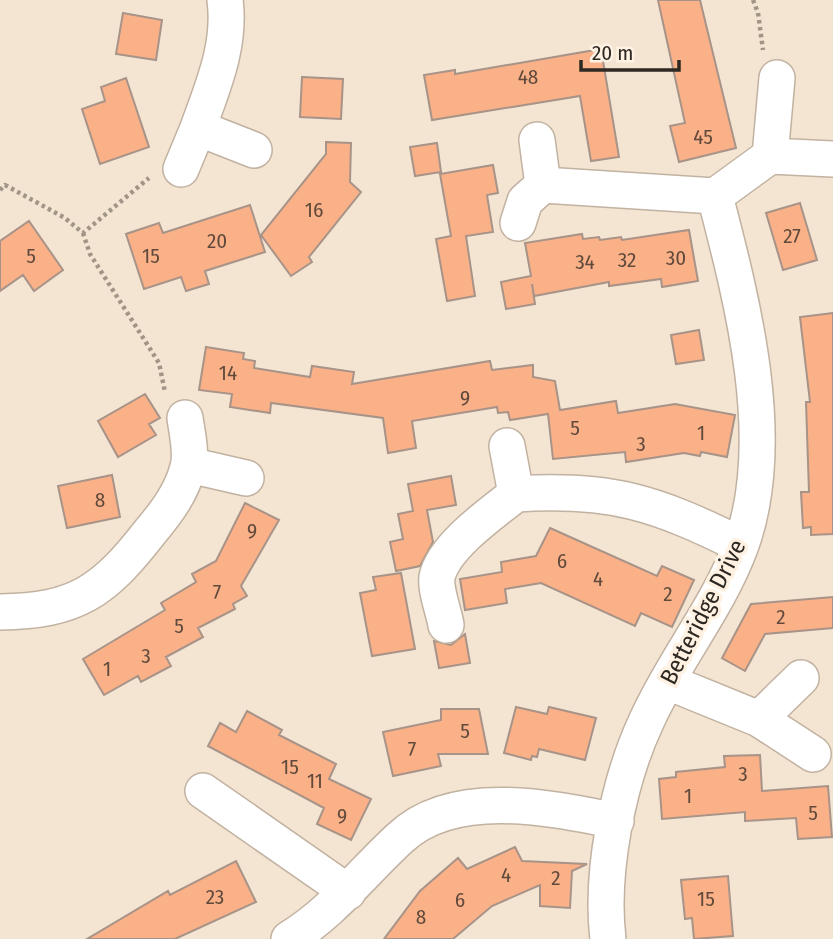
<svg xmlns="http://www.w3.org/2000/svg" width="833" height="939" viewBox="0 0 833 939" font-family="'Fira Sans Condensed',sans-serif">
<rect width="100%" height="100%" fill="#f4e4d2"/>
<!-- building -->
<path fill="#fab188" stroke="#a89388" stroke-width="2" d="M658 0H700L736 148 679 162 670 126 685 123Z
M123 13 162 20 156 60 116 54Z
M601 49 619 157 591 161 580 96 432 120 424 75 455 70V74Z
M302 77 343 79 341 119 300 117Z
M126 78 149 147 100 164 82 109 105 101 101 87Z
M326 142 351 143 350 182 361 192 309 257 312 262 291 276 261 235 326 154Z
M437 143 441 172 415 176 410 147Z
M493 165 498 193 487 195 493 232 466 236 475 296 447 301 436 239 451 236 440 174Z
M800 203 817 260 783 270 766 213Z
M250 205 265 252 205 271 209 284 186 291 181 277 144 289 126 234 159 223 163 233Z
M29 221 63 270 34 291 23 275 0 291V241Z
M689 230 698 281 662 287 661 279 609 286V282L534 296 532 284 535 304 506 309 501 282 531 276 525 243 582 234 583 239 599 237 600 240 621 237 622 240Z
M833 313V534L811 535V527L803 528 801 492H809L806 402H810L800 317Z
M699 330 704 360 676 364 671 335Z
M206 347 244 353 243 359 255 361 254 368 310 377 312 366 354 372 352 384 490 361 492 370 533 365V377L555 381 560 410 616 401 618 413 675 404 735 415 727 457 701 452 700 456 684 453 626 462 625 452 553 459 548 414 510 420 508 412 498 413 497 407 412 421 416 448 388 453 383 418 271 403 270 413 230 407 232 394 199 390Z
M145 394 160 418 149 424 156 435 118 457 98 421Z
M112 475 120 517 67 528 58 486Z
M451 476 456 505 427 510 433 542 420 566 396 571 390 542 403 539 398 514 413 511 408 484Z
M245 503 279 520 241 586 247 596 233 604 235 609 198 628 203 637 166 657 171 666 141 682 138 676 104 695 83 659 165 610 161 603 196 582 192 574 216 561Z
M550 528 657 576 662 566 694 580 672 627 641 613 635 626 541 583 505 589 507 603 465 610 460 579 502 572 501 562 536 556Z
M401 573 415 649 372 656 360 593 376 590 373 577Z
M833 597V628L765 634 745 671 722 658 751 604Z
M465 634 470 663 439 668 434 641 451 645Z
M516 707 547 714 549 707 596 718 585 760 539 749 537 757 532 756 531 760 504 753Z
M441 709H479L488 754H438L441 766 393 776 383 732 441 720Z
M247 711 282 730 279 735 336 764 329 779 371 799 351 840 317 824 324 808 208 746 220 723 236 732Z
M760 755 762 791 828 786 832 837 798 839 796 818 745 821V812L662 819 659 779 676 777V772L725 767 724 756Z
M515 847 522 861 587 864 572 871 570 908 540 906V885L492 906 453 939H384L420 891 458 858 467 869Z
M236 861 256 902 175 939H87L168 891 170 895Z
M728 876 733 936 694 939 692 918 685 919 681 880Z"/>
<g fill="none" stroke-linecap="round" stroke-linejoin="round">
<!-- minor casing -->
<g stroke="#c2b2a1" stroke-width="38">
<path id="minor" d="M225 0C231 45 213 86 198 128L254 150
M777 78 770 156 833 159
M537 140 543 185
M181 169 198 128
M518 223 525 201 543 185 715 196 770 156
M507 446 516 494C612 488 656 503 741 545
M189 465 246 478
M0 612C77 611 104 591 150 532 166 513 182 492 188 467 192 453 187 433 185 418
M446 625C444 612 435 590 437 577 444 546 492 513 516 494
M668 682 759 719 813 754
M759 719 801 678
M203 791 348 892
M289 939C333 912 362 873 400 838 454 787 552 808 616 821
M608 939C600 873 618 782 646 722 673 661 718 608 741 545 779 440 742 300 715 196"/>
</g>
<!-- path -->
<path stroke="#a19588" stroke-width="4.5" stroke-dasharray="3.5 3.5" stroke-linecap="butt" d="M753 0 758 13 763 50
M0 190 5 185 65 218 83 233 149 178
M83 233 90 254 159 363 165 392"/>
<!-- minor -->
<use href="#minor" stroke="#fff" stroke-width="35"/>
</g>
<g text-anchor="middle" stroke-width="7" stroke-linejoin="round" paint-order="stroke">
<!-- number labels -->
<g font-size="21" fill="#614a3c">
<text x="528" y="84">48</text>
<text x="703" y="144">45</text>
<text x="314" y="217">16</text>
<text x="792" y="243">27</text>
<text x="217" y="248">20</text>
<text x="31" y="263">5</text>
<text x="151" y="263">15</text>
<text x="676" y="265">30</text>
<text x="627" y="267">32</text>
<text x="585" y="269">34</text>
<text x="228" y="380">14</text>
<text x="465" y="405">9</text>
<text x="575" y="435">5</text>
<text x="701" y="440">1</text>
<text x="641" y="451">3</text>
<text x="100" y="507">8</text>
<text x="252" y="538">9</text>
<text x="562" y="568">6</text>
<text x="598" y="586">4</text>
<text x="217" y="599">7</text>
<text x="668" y="601">2</text>
<text x="781" y="624">2</text>
<text x="179" y="633">5</text>
<text x="146" y="663">3</text>
<text x="107" y="676">1</text>
<text x="465" y="738">5</text>
<text x="412" y="756">7</text>
<text x="290" y="774">15</text>
<text x="743" y="781">3</text>
<text x="315" y="788">11</text>
<text x="688" y="803">1</text>
<text x="813" y="820">5</text>
<text x="342" y="823">9</text>
<text x="506" y="882">4</text>
<text x="556" y="885">2</text>
<text x="215" y="904">23</text>
<text x="706" y="906">15</text>
<text x="460" y="907">6</text>
<text x="421" y="924">8</text>
</g>
<!-- street labels -->
<g font-size="24" fill="#2e2822" stroke="#fff2e3">
<text transform="translate(703 612) rotate(-63)" y="8">Betteridge Drive</text>
</g>
</g>
<!-- scale -->
<path d="M581 60v10h98v-10" fill="none" stroke="#2e2822" stroke-width="3.5"/>
<text x="592" y="60" font-size="21" fill="#2e2822" stroke="#fff2e3" stroke-width="5" paint-order="stroke">20 m</text>
</svg>
